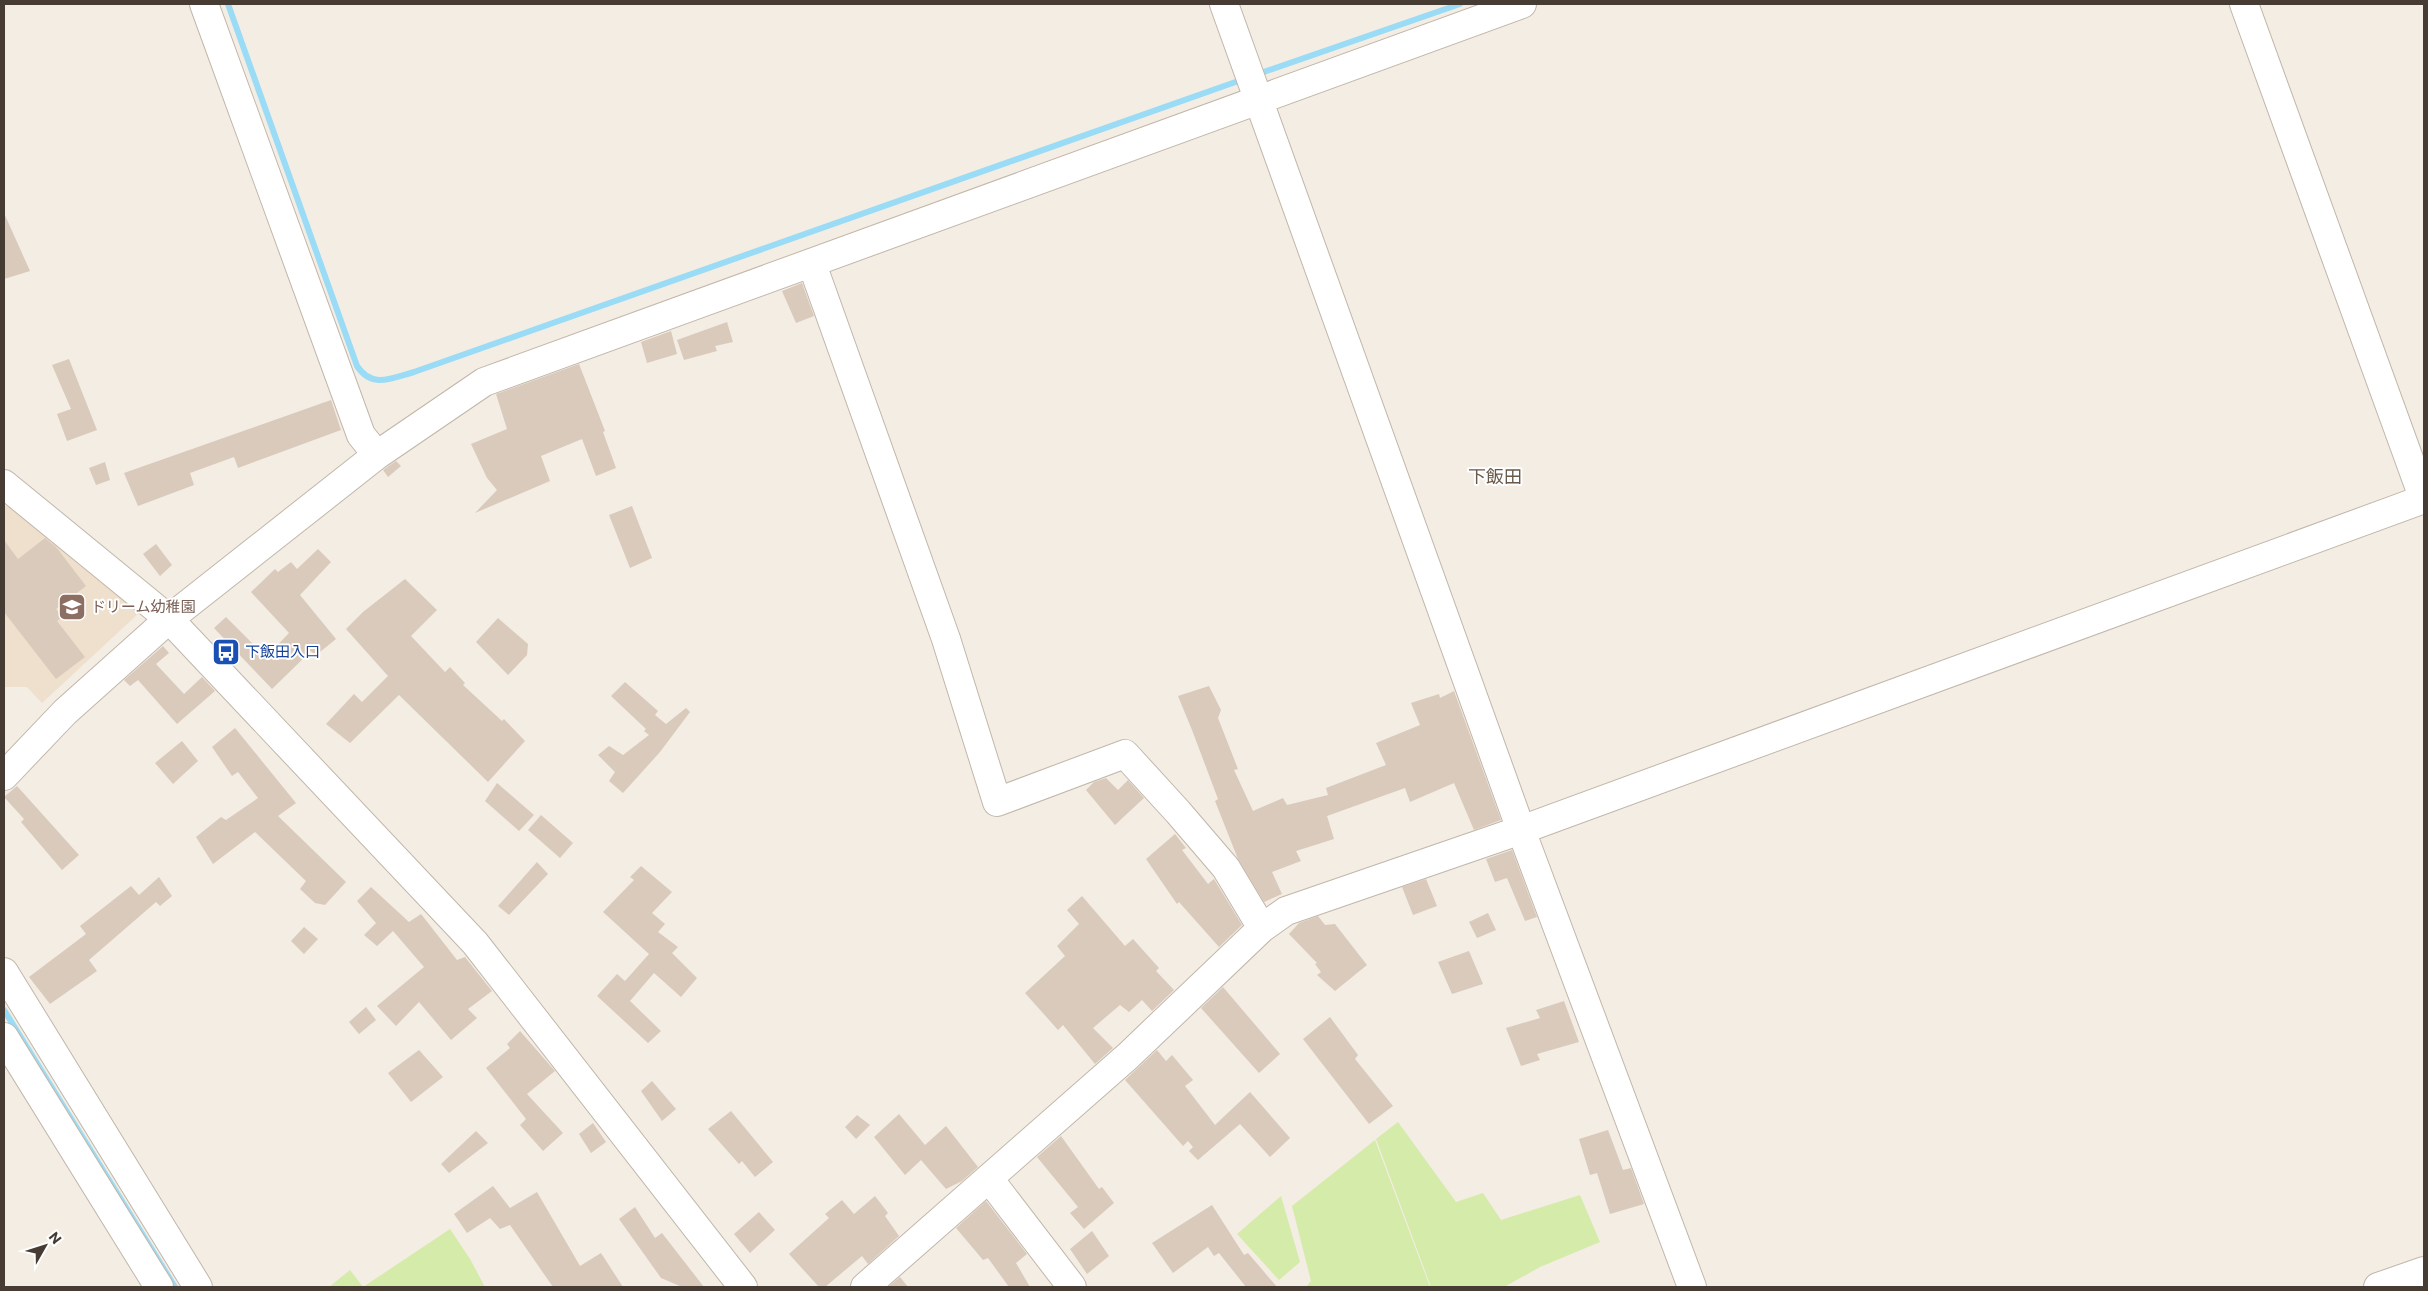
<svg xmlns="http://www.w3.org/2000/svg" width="2428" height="1291" viewBox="0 0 2428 1291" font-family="Commissioner,'Noto Sans JP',sans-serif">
<rect width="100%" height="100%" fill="#f3ede4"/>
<!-- education -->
<path fill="#eee0cc" d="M12 503 140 612 42 703 27 687H4V507Z"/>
<!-- green -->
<path fill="#d5eba9" d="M1398 1122 1456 1202 1483 1193 1501 1220 1580 1195 1600 1242 1540 1267 1504 1287H1431L1376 1139Z
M1375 1140 1430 1287H1306L1311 1281 1292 1206Z
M1281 1196 1300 1262 1279 1280 1237 1234Z
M450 1229 470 1259 485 1287H363Z
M350 1270 363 1287H329Z"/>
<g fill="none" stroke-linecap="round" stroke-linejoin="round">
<!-- stream -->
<path stroke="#9adbf6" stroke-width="6" d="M228 4 357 366C372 389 392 378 414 372L1244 79
M1255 75 1460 4
M4 1010 175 1287"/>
</g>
<!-- building -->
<path fill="#d9cabb" d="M4 213 30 271 4 279Z
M802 283 814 316 796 323 782 291Z
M727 322 733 342 715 346 717 351 684 360 677 340Z
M671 331 677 354 647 363 641 342Z
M69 359 97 430 67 441 57 414 71 409 52 365Z
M579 364 605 431 603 432 616 468 596 476 582 439 541 456 550 481 475 513 497 490 487 478 471 444 507 429 496 394Z
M331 400 341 430 238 468 234 457 190 473 194 485 138 506 124 473Z
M396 461 401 466 388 477 383 470Z
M105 462 110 480 96 485 89 468Z
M632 506 652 558 630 568 609 515Z
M45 538 56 547 86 586 56 609 62 617 57 621 85 657 56 679 4 612V540L18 559Z
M156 544 172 565 160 576 143 554Z
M318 549 331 562 300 595 336 639 315 656 311 651 272 689 214 628 226 617 266 657 289 633 251 592 275 569 278 572 291 562 297 569Z
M405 579 437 610 411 636 445 672 450 667 465 683 463 685 502 721 504 719 525 741 488 782 399 695 350 743 326 724 354 694 362 702 388 676 346 629 363 612Z
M498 618 528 644 527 655 508 675 476 642Z
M163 646 169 653 156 664 184 694 202 677 215 691 177 724 138 680 130 686 124 680Z
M625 682 658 711 655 715 666 724 686 708 690 712 660 752 623 793 609 781 615 772 598 755 609 746 623 755 649 735 644 731 646 729 611 696Z
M1209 686 1221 710 1218 718 1238 769 1234 770 1253 811 1283 798 1287 805 1328 795 1326 788 1386 765 1376 743 1420 725 1411 703 1439 694 1440 698 1454 691 1501 820 1474 830 1454 783 1410 802 1405 788 1327 816 1334 839 1296 851 1301 861 1272 872 1282 894 1264 902 1238 859 1215 801 1218 799 1192 730 1178 696Z
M235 728 296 803 278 816 346 882 325 905 315 903 300 889 306 881 255 832 213 864 196 837 221 817 226 820 258 798 238 772 232 776 212 747Z
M182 741 198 761 173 784 155 763Z
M1106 778 1118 790 1128 780 1144 798 1115 825 1086 790 1094 782Z
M497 783 534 815 519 831 485 801Z
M17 786 79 855 62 870 21 822 24 819 4 797Z
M541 815 573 843 560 858 528 830Z
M1175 834 1186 848 1182 850 1208 884 1214 879 1242 925 1219 947 1179 902 1177 904 1146 859Z
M1512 850 1537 917 1525 921 1507 878 1495 882 1486 859Z
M537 862 548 874 509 915 498 906Z
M641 866 672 892 652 913 665 924 658 932 678 947 672 953 697 978 681 997 654 973 630 1001 661 1031 648 1043 597 996 617 974 625 981 649 954 603 912 634 880 630 877Z
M159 877 172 896 160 906 156 902 89 960 97 971 50 1004 29 977 86 934 80 926 131 886 139 895Z
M1426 879 1437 906 1413 915 1402 887Z
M371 887 409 922 421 914 457 960 465 957 492 991 468 1009 477 1018 451 1040 419 1002 396 1026 377 1006 424 967 393 931 377 946 364 935 376 923 357 901Z
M1082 896 1125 946 1133 939 1159 968 1156 971 1174 990 1152 1011 1142 1000 1129 1012 1120 1005 1093 1028 1113 1048 1095 1064 1063 1025 1058 1030 1025 993 1065 956 1057 946 1079 924 1067 910Z
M1488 913 1496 930 1477 938 1469 922Z
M1318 916 1325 925 1335 924 1367 965 1335 991 1317 975 1321 972 1315 964 1317 963 1289 934 1299 923Z
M304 927 318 939 304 954 291 941Z
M1469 951 1483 984 1452 994 1438 962Z
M1223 987 1280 1054 1259 1073 1201 1008Z
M1564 1001 1579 1042 1537 1054 1540 1060 1521 1066 1506 1028 1540 1018 1536 1010Z
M366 1007 376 1020 359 1034 349 1022Z
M1330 1017 1358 1055 1355 1059 1393 1106 1369 1124 1303 1039Z
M520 1031 555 1071 527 1094 563 1133 543 1151 520 1125 526 1119 486 1068 510 1048 507 1044Z
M419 1050 443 1077 411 1102 388 1073Z
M1157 1050 1166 1061 1172 1055 1193 1080 1185 1086 1215 1125 1250 1092 1290 1138 1270 1157 1240 1124 1198 1160 1189 1151 1193 1147 1188 1141 1183 1146 1125 1080Z
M652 1081 676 1109 662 1121 641 1091Z
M731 1111 773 1162 755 1177 742 1161 739 1164 708 1129Z
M899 1114 925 1145 946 1126 978 1167 962 1181 946 1189 921 1160 905 1175 874 1137Z
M857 1115 870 1125 856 1139 845 1127Z
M593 1123 606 1142 591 1153 579 1134Z
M1608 1130 1623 1170 1631 1168 1644 1204 1610 1214 1597 1173 1590 1175 1579 1139Z
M476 1131 488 1143 449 1173 441 1164Z
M1061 1136 1099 1189 1102 1187 1114 1203 1084 1229 1070 1213 1078 1207 1037 1157Z
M493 1186 510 1208 537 1192 580 1266 601 1253 623 1287H553L510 1225 500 1229 490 1218 467 1233 454 1214Z
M875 1196 888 1213 885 1216 899 1236 868 1264 862 1256 825 1287H819L789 1254 829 1218 825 1214 842 1200 854 1214Z
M986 1201 1027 1254 1016 1263 1030 1287H1009L988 1258 983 1260 956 1228Z
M1212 1205 1244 1255 1248 1253 1277 1287H1246L1219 1253 1214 1256 1208 1247 1173 1273 1152 1243Z
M635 1207 655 1238 662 1233 704 1287H682L661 1278 619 1219Z
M759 1212 775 1230 750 1253 734 1234Z
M1092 1231 1109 1256 1087 1274 1070 1249Z
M900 1277 908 1287H888Z"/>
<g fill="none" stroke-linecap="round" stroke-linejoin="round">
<!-- minor casing -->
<g stroke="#c2b6a9" stroke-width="30">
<path id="minor" d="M204 4 361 435 377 455
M1224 4 1521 830 1692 1287
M2244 4 2424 500
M812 264 946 639 997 802 1125 754 1178 812 1226 868 1262 928
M4 484 169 619 475 943 743 1287
M4 776 65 712 169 619 377 455 484 382 1522 4
M4 972 198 1287
M4 1037 159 1287
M990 1180 1072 1287
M865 1287 1128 1056 1262 928 1286 911 1521 830 2424 499
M2378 1287 2424 1271"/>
</g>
<!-- minor -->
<use href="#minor" stroke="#fff" stroke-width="28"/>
</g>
<!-- icons -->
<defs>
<g id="school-square" transform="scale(1.4375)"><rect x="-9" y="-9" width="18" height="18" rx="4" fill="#8d6e63" stroke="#fff"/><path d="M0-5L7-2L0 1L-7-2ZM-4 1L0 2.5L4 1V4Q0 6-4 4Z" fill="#fff"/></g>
<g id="bus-square" transform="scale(1.4375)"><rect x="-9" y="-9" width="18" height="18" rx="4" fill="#1a4fb4" stroke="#fff"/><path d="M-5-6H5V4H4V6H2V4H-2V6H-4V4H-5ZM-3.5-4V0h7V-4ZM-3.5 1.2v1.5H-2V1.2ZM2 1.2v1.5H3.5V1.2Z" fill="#fff"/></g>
</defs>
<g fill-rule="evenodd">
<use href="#school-square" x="72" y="607"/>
<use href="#bus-square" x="226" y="652"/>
</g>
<g text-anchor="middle" stroke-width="4" stroke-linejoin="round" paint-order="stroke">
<!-- education labels -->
<g font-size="15" fill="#785e54" stroke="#fff" text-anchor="start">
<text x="91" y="612">ドリーム幼稚園</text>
</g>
<!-- transit labels -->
<g font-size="15" fill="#164399" stroke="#fff" text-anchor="start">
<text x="245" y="657">下飯田入口</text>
</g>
<!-- quarter labels -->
<g font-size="18" fill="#69594a" stroke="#fff">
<text x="1495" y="483">下飯田</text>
</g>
</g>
<!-- border -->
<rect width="2428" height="1291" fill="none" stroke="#463c33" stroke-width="10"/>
<!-- north arrow -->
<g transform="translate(45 1246) rotate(51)" stroke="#ffffff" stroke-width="4" paint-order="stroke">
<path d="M0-4L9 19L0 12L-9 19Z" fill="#463c33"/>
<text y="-8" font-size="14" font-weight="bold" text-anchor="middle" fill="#463c33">N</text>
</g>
</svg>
